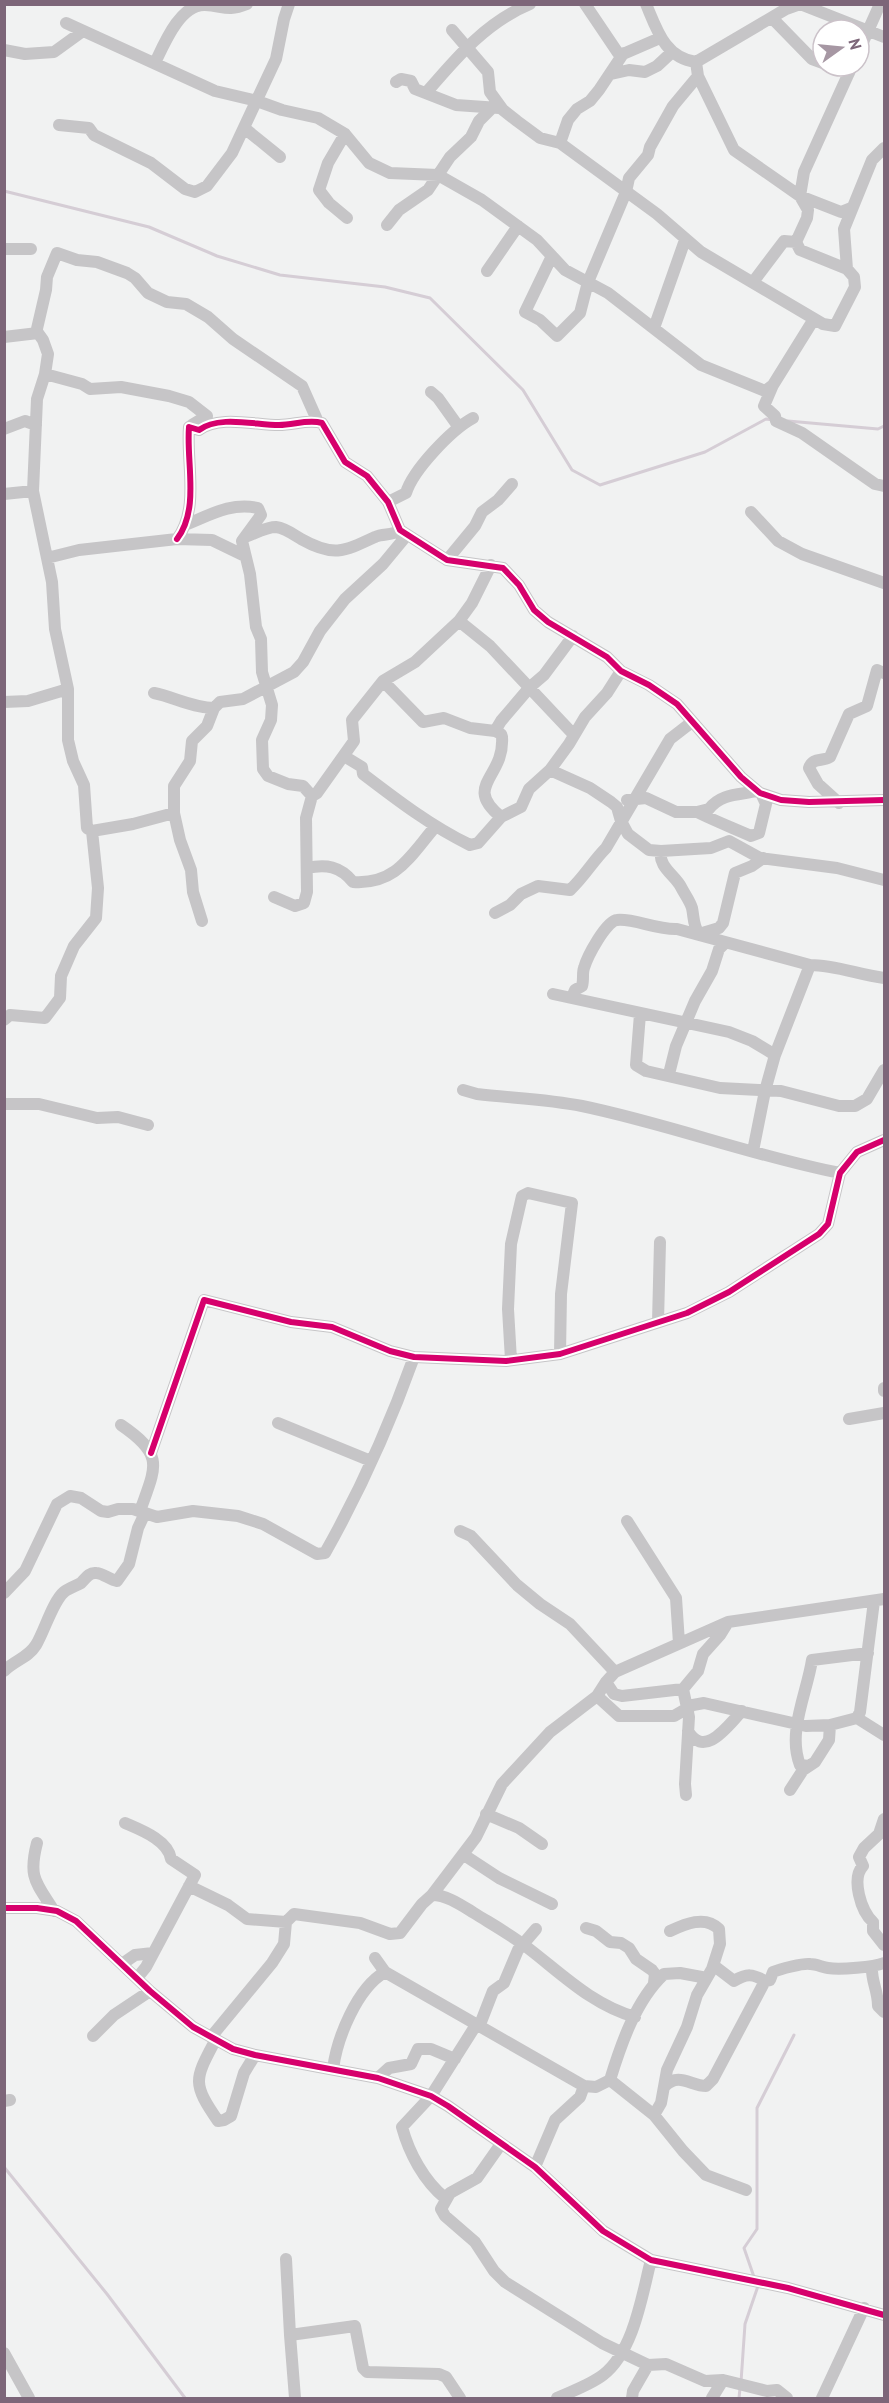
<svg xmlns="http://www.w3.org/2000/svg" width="889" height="2403" viewBox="0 0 889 2403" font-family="'PT Sans',sans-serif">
<rect width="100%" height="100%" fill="#f1f2f2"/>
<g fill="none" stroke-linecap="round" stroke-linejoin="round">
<!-- stream -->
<path stroke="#d5cdd5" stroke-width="3" d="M4 191 149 227 217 256 280 275 385 287 430 298 523 390 572 470 600 485 705 452 766 419 773 420
M788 421 878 429 884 426
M4 2167 107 2294 185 2398
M754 2277 744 2248 757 2229V2108L794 2035
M741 2382 745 2324 758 2286
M739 2398 740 2388"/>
<!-- minor -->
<path stroke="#c6c5c7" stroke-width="12" d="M585 4 618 53 623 54
M646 4C657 30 665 58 696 62L786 9 800 4
M800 4 884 37
M772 18 812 59 823 63
M66 23 215 91 257 101 282 110 318 118 345 134 369 163 390 173 438 175 482 200 537 240 565 270 608 293 701 365 765 391 773 385 814 319
M452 30 488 72 490 92 503 110 517 121 540 138 560 143 657 214 701 252 823 324 835 326 855 287 854 277 847 269 800 250 796 242 807 218 808 210 800 196 804 172 852 66
M4 50 25 54 54 52 83 31
M859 51 880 4
M696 62 698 76 734 150 800 196 841 212 851 208
M155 63C164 44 180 4 205 5 224 6 227 12 247 4
M832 66 849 73
M611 74 629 70 645 72 657 66 671 53
M396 82 401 79 411 81 415 89 456 105 499 108
M426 93C456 58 486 22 530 4
M59 125 89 128 94 135 151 163 185 189 195 192 207 186 232 153 276 59 284 19 289 4
M243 130 248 131 280 157
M345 134 328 163 319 190 329 203 347 218
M560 143 568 120 577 109 590 101 599 90 623 54 660 38
M387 225 399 210 428 190 450 157 471 137 479 121 493 107
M4 249H31
M552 256 525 312 540 320 557 336 580 313 588 282 626 192 629 178 648 155 650 147 673 106 698 76
M847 269 844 229 872 160 884 148
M487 271 518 226
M753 282 784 241 796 242
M654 328 685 240
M36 333 46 290 47 277 57 253 77 260 97 262 127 273 135 278 148 293 167 302 186 304 208 317 233 339 302 386 318 422
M4 337 38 333 43 340 48 354 45 374 37 399 33 491
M45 374 82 384 90 389 121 387 169 396 189 402 207 416 192 425
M773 385 764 406 775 416 776 421 802 433 875 484 884 486
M431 392 438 398 458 426
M4 429 25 421 36 425
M4 494 33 491 47 558 79 550 177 539 212 540 245 556
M388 502 406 493C413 470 451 430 473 418
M751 512 778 541 802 554 884 583
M185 525C210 515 231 502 258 508L261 515 242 541 250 574 256 627 261 639 262 672 272 705 271 720 262 740 263 769 268 776 288 784 303 786 312 796
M245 537C254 534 266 527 276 527 285 528 293 534 301 539 333 557 343 552 375 537 383 533 393 536 400 530
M177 539C200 509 186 462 189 427L199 430C219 415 255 425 279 425 294 425 308 419 322 423L345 462 367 476 388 502 400 530 447 560 503 568 519 585 534 610 548 622 607 657 621 671 649 685 677 704 741 777 760 793 781 800 809 802 884 800
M447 560 475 526 482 512 498 500 512 484
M459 621 490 646 574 735
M383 681 423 722 444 718 470 728 495 731 501 721 530 687 544 675 573 636
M154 693C174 697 193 708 214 708
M4 702 28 701 68 689
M495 731 501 734 502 737C505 778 462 785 501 817
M344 756 362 767 363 774C397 800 431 826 470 845L478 843 501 817 521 807 529 789 550 770 569 744 585 717 607 693 621 671
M550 770 590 788 611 802 617 807 621 821 628 834 649 850 661 851 711 848 729 841 760 858 837 868 884 880
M627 800 646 798 676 812H697L709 809C721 793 740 795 757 791
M839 803 818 784 809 768C813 757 822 762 830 757L849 714 867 706 877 670 884 673
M697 812C715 821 733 828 751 836L759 833 766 804 761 793
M92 831 133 824 174 813
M661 851C658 867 675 875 681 887 684 893 690 901 692 908 694 917 693 926 699 934L719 928 723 923 735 873 752 866 763 858
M307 868C326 864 340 866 353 882 396 885 410 856 435 827
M274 897 295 906 304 903 307 892 306 818 312 796 317 793 354 741 352 720 383 681 415 662 459 621 472 603 491 565
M495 913 510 905 521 894 538 886 570 890C584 877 593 861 606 848L670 739 692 722
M202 921 193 892 191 870 180 840 174 813V786L190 761 192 741 207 726 214 708 220 702 243 699 294 672 303 662 320 631 345 599 383 564 407 535
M553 994 729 1032 752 1041 775 1055
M572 997 575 990 582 986C584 980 582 973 584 968 587 957 606 921 617 920 633 918 657 930 677 929L810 965C836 965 859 975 884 978
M640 1014 636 1065 646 1071 720 1088 781 1091 839 1106H855L867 1099 884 1070
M4 1020 10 1015 45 1018 60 998 61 976 74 946 96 918 98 888 92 831 87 828 84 785 73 761 68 740V689L55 629 52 582 47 558
M669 1074 676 1046 695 1001 712 971 719 949 725 943
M463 1090 477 1094C511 1098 548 1099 582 1106 669 1124 753 1156 840 1173
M4 1104H39L97 1118 118 1117 148 1125
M753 1151 765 1091 775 1055 810 965
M658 1322 660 1242
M511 1360 508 1309 511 1244 522 1196 528 1193 572 1203 561 1294 560 1354
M884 1388V1391
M849 1419 884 1413
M278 1423 371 1461
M121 1425C165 1455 156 1466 140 1511
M151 1453 204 1300 291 1322 332 1327 390 1351 414 1357 506 1361 560 1354 687 1313 729 1292 819 1234 828 1224 840 1173 857 1152 884 1140
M627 1521 676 1598 679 1643
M460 1531 471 1536 517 1585 540 1604 570 1624 615 1672
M4 1593 25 1571 57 1504 70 1496 81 1498 101 1511 108 1512 118 1509H133L157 1517 193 1511 238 1516 263 1524 317 1554 325 1553C360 1491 390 1424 414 1357
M4 1671C15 1660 28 1658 36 1645 44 1632 53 1601 64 1592 69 1588 76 1586 81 1583 85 1579 89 1572 96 1573 103 1573 110 1580 117 1581L129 1564 138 1528 145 1513
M606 1682 614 1694 622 1696 683 1689 698 1671 703 1654 720 1635 728 1622
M683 1689 689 1717 685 1784 686 1795
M597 1696 619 1716H674L693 1705 704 1703 806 1726 830 1725 857 1718 884 1735
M857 1718 860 1712 874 1601
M688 1731C705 1760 729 1724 742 1711
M809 1766 800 1765C787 1732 807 1693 812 1660L868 1653
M790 1790 803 1770 815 1762 829 1740 830 1725
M486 1814 519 1828 542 1844
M884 1819 879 1834 864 1848 859 1857 863 1866C851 1878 861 1912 873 1922V1931L884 1945
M125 1823C141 1830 168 1840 171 1859L195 1875 146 1967 137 1978
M37 1843C28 1878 36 1882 54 1911
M464 1855 499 1878 552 1904
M189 1886 228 1905 247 1919 286 1922
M432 1895 476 1837 502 1784 550 1732 597 1696 606 1682 615 1672 728 1622 884 1599
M4 1908H37L57 1911 76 1921 150 1991 193 2027 233 2049 255 2055 378 2078 431 2096 448 2106 535 2167 603 2231 651 2260 788 2288 884 2315
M586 1928 596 1931 610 1942 621 1943 629 1948 636 1959 652 1970 655 1974 654 1983
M375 1958 385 1972 584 2086 596 2087 610 2080
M122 1964 135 1955 153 1953
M872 1967C871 1981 878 1990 878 2006L884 2012
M712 1969 717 1968 734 1981C747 1973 753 1974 765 1981L770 1980 773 1972C780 1969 803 1963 810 1964 816 1964 822 1967 828 1968 840 1970 874 1967 884 1963
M707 1978 680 1973 664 1974C636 2000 621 2044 610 2080L654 2115 683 2151 706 2175 746 2190
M479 2027 493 1991 504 1983 518 1950 536 1929
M93 2036 114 2015 150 1991
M211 2037 272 1963 284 1944 286 1922 294 1914 360 1923 390 1934 400 1933 422 1904 432 1895C447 1895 461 1905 474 1913 490 1923 508 1933 524 1945 560 1972 590 2004 635 2017
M216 2039C195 2079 191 2082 218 2121L224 2120 231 2116 244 2073 255 2055
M333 2069C337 2038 357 1988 385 1972
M378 2078 389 2068 411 2064 418 2049H431L455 2059
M665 2086C679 2072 691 2086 706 2086L713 2079 765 1981
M4 2101 10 2100
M654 2115 661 2103 667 2070 687 2027 697 1995 712 1969 720 1944 719 1929C705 1915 685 1924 670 1931
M501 2144 477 2178 450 2193 441 2209 445 2216 475 2242 494 2271 505 2282 602 2343 648 2365 666 2364 705 2381 723 2380 767 2391 777 2390 787 2398
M535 2167 555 2120 580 2097 584 2086
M445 2198C424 2181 409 2153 402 2127L431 2096 476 2025
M286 2259 290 2335 355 2326 363 2368 367 2372 439 2374 446 2377 460 2398
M290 2335 295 2398
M4 2353 29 2398
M557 2398C572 2391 590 2385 603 2375 634 2351 642 2295 651 2260
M632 2398 633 2391 648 2365
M712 2398 723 2380
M822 2398 864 2308"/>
<!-- cycleway casing -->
<g stroke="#fff" stroke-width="10">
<path id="cycleway" d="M177 539C200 509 186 462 189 427L199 430C219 415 255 425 279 425 294 425 308 419 322 423L345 462 367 476 388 502 400 530 447 560 503 568 519 585 534 610 548 622 607 657 621 671 649 685 677 704 741 777 760 793 781 800 809 802 884 800
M151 1453 204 1300 291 1322 332 1327 390 1351 414 1357 506 1361 560 1354 687 1313 729 1292 819 1234 828 1224 840 1173 857 1152 884 1140
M4 1908H37L57 1911 76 1921 150 1991 193 2027 233 2049 255 2055 378 2078 431 2096 448 2106 535 2167 603 2231 651 2260 788 2288 884 2315"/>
</g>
<!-- cycleway -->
<use href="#cycleway" stroke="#d6006c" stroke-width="6"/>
</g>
<!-- border -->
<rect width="889" height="2403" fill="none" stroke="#7d6679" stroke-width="12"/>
<!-- north arrow -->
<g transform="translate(841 48) rotate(75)"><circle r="28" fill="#ffffff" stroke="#cbc2c9" stroke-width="1.5"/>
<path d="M0-4.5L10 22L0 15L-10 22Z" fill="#a697a3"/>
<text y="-9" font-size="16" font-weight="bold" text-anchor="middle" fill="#7d6679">N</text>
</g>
</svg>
